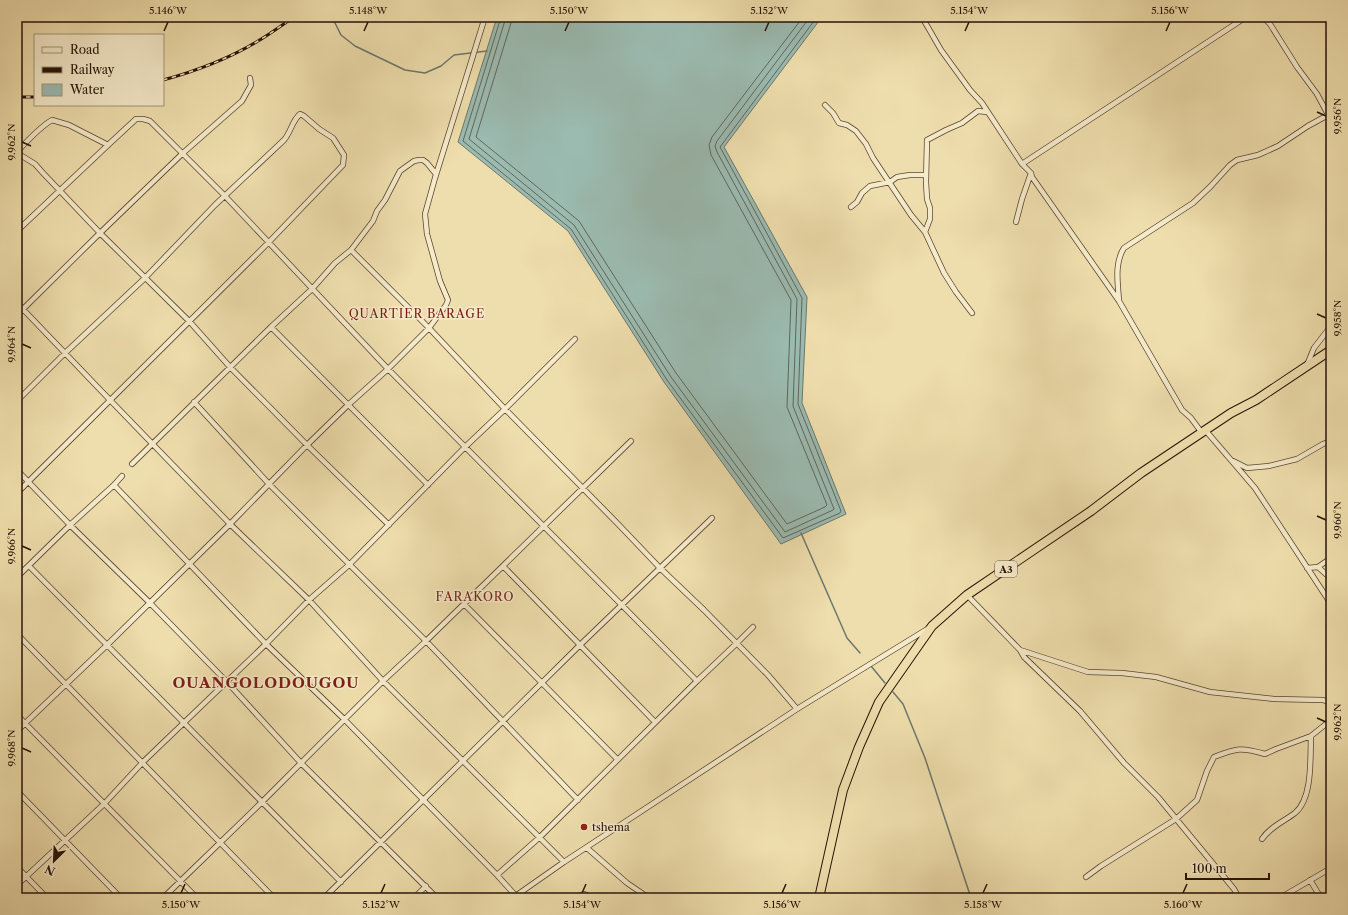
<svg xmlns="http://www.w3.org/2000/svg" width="1348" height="915" viewBox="0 0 1348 915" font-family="'Libre Caslon Text',serif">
<rect width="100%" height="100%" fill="#efdead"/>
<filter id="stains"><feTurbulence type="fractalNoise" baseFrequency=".005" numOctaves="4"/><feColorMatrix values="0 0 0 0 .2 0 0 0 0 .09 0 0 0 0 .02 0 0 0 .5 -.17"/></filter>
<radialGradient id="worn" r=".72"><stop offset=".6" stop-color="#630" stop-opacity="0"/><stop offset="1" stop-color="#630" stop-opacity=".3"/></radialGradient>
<!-- water -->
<path fill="#9bbbb1" stroke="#6c776d" d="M497 17H822L724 147 807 297 802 403 846 514 781 544 664 382 568 231 458 142Z"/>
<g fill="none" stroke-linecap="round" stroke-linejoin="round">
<!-- shore -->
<path stroke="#60665c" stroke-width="1" d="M501 17 463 141 571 229 667 380 783 538 840 513 841 511 798 404 802 298 720 147 817 17
M506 17 469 139 574 225 671 377 785 532 833 510 834 509 793 406 797 299 717 152 715 146 717 141 810 17
M512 17 511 23 476 137 579 221 676 373 787 524 825 507 827 505 787 407 791 300 711 155 709 145 712 137 803 17"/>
<!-- stream -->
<path stroke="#6c776d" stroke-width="1.5" d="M332 17 341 35 355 46 405 70 425 73 441 66 454 55 487 51
M801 533 847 638 860 653
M871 666 885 683
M893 692 903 704 925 758 971 898"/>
<!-- street casing -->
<g stroke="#584530" stroke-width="6">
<path id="street" d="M922 17 941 50 970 90 982 103 1022 164 1031 173 1032 177 1119 301 1182 410 1191 418 1202 433
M1263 17 1270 24 1297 67 1317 94 1331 120
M825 105 833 113 839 123 847 125 856 131 866 144 873 158 911 215 925 232 944 273 956 292 972 313
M17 152C27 141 40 127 52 120L69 125 108 145
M17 153 35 164 43 173 100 233 190 322 230 367 307 445 389 525
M1022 164 1246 17
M851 207 857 202 862 193 870 186 890 182 897 177 910 175H926
M1016 222 1022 199 1031 173
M17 231 108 145 136 119H143L150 121 225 196 388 369 697 681
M925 232 930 219V208L927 199 926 182 927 140 946 130 962 123 978 111 987 112
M351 250 429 328 505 409 619 525 660 568 704 610 768 675 797 709
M1119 301C1118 284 1114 263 1124 248L1193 203 1210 187 1230 165 1237 160 1258 155 1278 146 1308 126 1328 115 1331 111
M17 303 110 400 230 524 309 600 383 681 564 862
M17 315 100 233 183 153 242 101 251 85 250 78
M271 327 428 485
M1307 365 1314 348 1331 326
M17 401 64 354 145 278 215 205 284 140C291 132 292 121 300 114L304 116 319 129 333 138 344 155 343 165 269 242 17 493
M194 402 269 484 426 641 578 800
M1206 431 1255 488 1331 604
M1233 461 1247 468 1269 466 1297 459 1323 444 1331 441
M132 464 271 327 312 289 335 263 351 250 373 221 377 211 385 200 400 171 414 161 419 160H423L427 163 436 174
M17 470 70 525 150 603 227 682 301 763 437 898
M114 485 266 644 344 719 497 875 516 896
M29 566 341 882
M503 566 655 722
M1318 567 1327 575 1331 576
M1307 568 1318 567 1331 558
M17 577 70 525 114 485 122 476
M967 595 1020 650 1024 657 1080 711 1124 763 1158 797 1234 889 1239 898
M464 604 617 759
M17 634 274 898
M1020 650 1088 672 1122 673 1156 677 1210 692 1274 699 1323 700 1331 703
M17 715 197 898
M17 731 107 645 230 524 307 445 348 405 388 369 429 328 446 305 448 300 440 281 427 234 425 214 435 178 485 17
M17 791 121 898
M1262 839C1270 827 1283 822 1295 813 1313 798 1310 758 1311 736
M587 848 627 883 649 898
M17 867 47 898
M497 875 540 837 697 681 737 643 753 627
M1086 877 1101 866 1176 819 1197 800 1207 771 1214 757C1237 748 1241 747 1265 754L1276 749 1311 736 1331 720
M1310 880 1321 898
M17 885 104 804 143 762 266 644 309 600 350 564 464 448 505 409 575 339
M514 897 564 862 797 709 929 628
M163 898 262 802 383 681 426 641 631 441
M324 898 580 645 712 518
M414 898 426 886
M572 898 584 894 593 898
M1280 898 1331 868"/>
</g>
<!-- highway casing -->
<g stroke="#251206" stroke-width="10">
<path id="highway" d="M819 898 843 790 859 747 879 702 932 626 967 595 1091 511 1141 473 1231 413 1256 400 1331 350"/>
</g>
<!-- street -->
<use href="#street" stroke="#f5eaca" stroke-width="4.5"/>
<!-- highway -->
<use href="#highway" stroke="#efdead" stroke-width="8"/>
<!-- rail casing -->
<g stroke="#251206" stroke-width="3">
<path id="rail" d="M163 80C196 71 228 59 258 41 270 34 282 25 294 17
M17 97H35"/>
</g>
<!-- rail -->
<use href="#rail" stroke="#f5eaca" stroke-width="1.5" stroke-dasharray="4.5" stroke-linecap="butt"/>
</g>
<!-- ticks -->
<path fill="none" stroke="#251206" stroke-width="1.5" d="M164 31 168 22M364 31 368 22M565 31 569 22M765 31 769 22M965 31 969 22M1166 31 1170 22M1317 112 1326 116M22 142 31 146M1317 314 1326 318M22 344 31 348M1317 516 1326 520M22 546 31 550M1317 718 1326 722M22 748 31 752M181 893 185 884M381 893 385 884M582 893 586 884M782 893 786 884M983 893 987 884M1183 893 1187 884"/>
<!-- markers -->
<circle fill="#8f2418" stroke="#f5eaca" stroke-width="1.5" cx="584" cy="827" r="4"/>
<g text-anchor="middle" stroke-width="3" stroke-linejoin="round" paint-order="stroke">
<!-- shield labels -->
<rect fill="#f5eaca" stroke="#635341" stroke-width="1" x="995" y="561" width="22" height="16" rx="3"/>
<g font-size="10" font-weight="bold" fill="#251206">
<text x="1006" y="573">A3</text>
</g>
<!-- poi labels -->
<g font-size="11" fill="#251206" stroke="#f5eaca" text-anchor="start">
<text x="592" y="831">tshema</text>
</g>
<!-- neighbourhood labels -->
<g font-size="12" letter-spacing="1" fill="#7a1f14" stroke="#f5eaca">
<text x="417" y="318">QUARTIER BARAGE</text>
<text x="475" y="601">FARAKORO</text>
</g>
<!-- district labels -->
<g font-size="15" font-weight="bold" letter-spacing="1" fill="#7a1f14" stroke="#f5eaca">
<text x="266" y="688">OUANGOLODOUGOU</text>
</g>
</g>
<!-- margin -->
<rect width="1348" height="915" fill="none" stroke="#efdead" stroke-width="44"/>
<!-- legend -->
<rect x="34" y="34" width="130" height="72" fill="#f5eaca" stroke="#a2947c"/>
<rect x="42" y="47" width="20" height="6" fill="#f5eaca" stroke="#a2947c"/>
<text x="70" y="54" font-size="12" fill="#251206">Road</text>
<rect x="42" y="67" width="20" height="6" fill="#251206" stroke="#a2947c"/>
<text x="70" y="74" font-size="12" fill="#251206">Railway</text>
<rect x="42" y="84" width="20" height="12" fill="#9bbbb1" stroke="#a2947c"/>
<text x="70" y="94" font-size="12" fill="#251206">Water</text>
<!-- north arrow -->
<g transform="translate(54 861) rotate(204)" stroke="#f5eaca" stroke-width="3" paint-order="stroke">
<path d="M0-3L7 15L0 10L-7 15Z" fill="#251206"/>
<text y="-6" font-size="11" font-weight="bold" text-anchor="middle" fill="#251206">N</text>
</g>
<!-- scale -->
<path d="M1186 873v6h83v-6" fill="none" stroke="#251206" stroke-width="2"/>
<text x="1192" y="873" font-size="12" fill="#251206" stroke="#f5eaca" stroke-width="3" paint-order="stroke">100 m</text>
<rect x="22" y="22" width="1304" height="871" fill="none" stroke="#251206" stroke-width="1.5"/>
<g font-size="10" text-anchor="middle" fill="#251206">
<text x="168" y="14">5.146°W</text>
<text x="368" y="14">5.148°W</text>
<text x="569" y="14">5.150°W</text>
<text x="769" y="14">5.152°W</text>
<text x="969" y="14">5.154°W</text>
<text x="1170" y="14">5.156°W</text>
<text transform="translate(1337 116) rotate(-90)" y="4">9.956°N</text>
<text transform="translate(11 142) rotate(-90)" y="4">9.962°N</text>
<text transform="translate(1337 318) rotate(-90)" y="4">9.958°N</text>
<text transform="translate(11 344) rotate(-90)" y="4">9.964°N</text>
<text transform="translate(1337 520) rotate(-90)" y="4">9.960°N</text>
<text transform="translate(11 546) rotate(-90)" y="4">9.966°N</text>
<text transform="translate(1337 722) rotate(-90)" y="4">9.962°N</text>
<text transform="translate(11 748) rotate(-90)" y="4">9.968°N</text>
<text x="181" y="908">5.150°W</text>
<text x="381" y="908">5.152°W</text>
<text x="582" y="908">5.154°W</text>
<text x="782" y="908">5.156°W</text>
<text x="983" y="908">5.158°W</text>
<text x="1183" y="908">5.160°W</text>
</g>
<rect width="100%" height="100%" filter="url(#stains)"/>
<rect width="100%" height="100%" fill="url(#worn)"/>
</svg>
